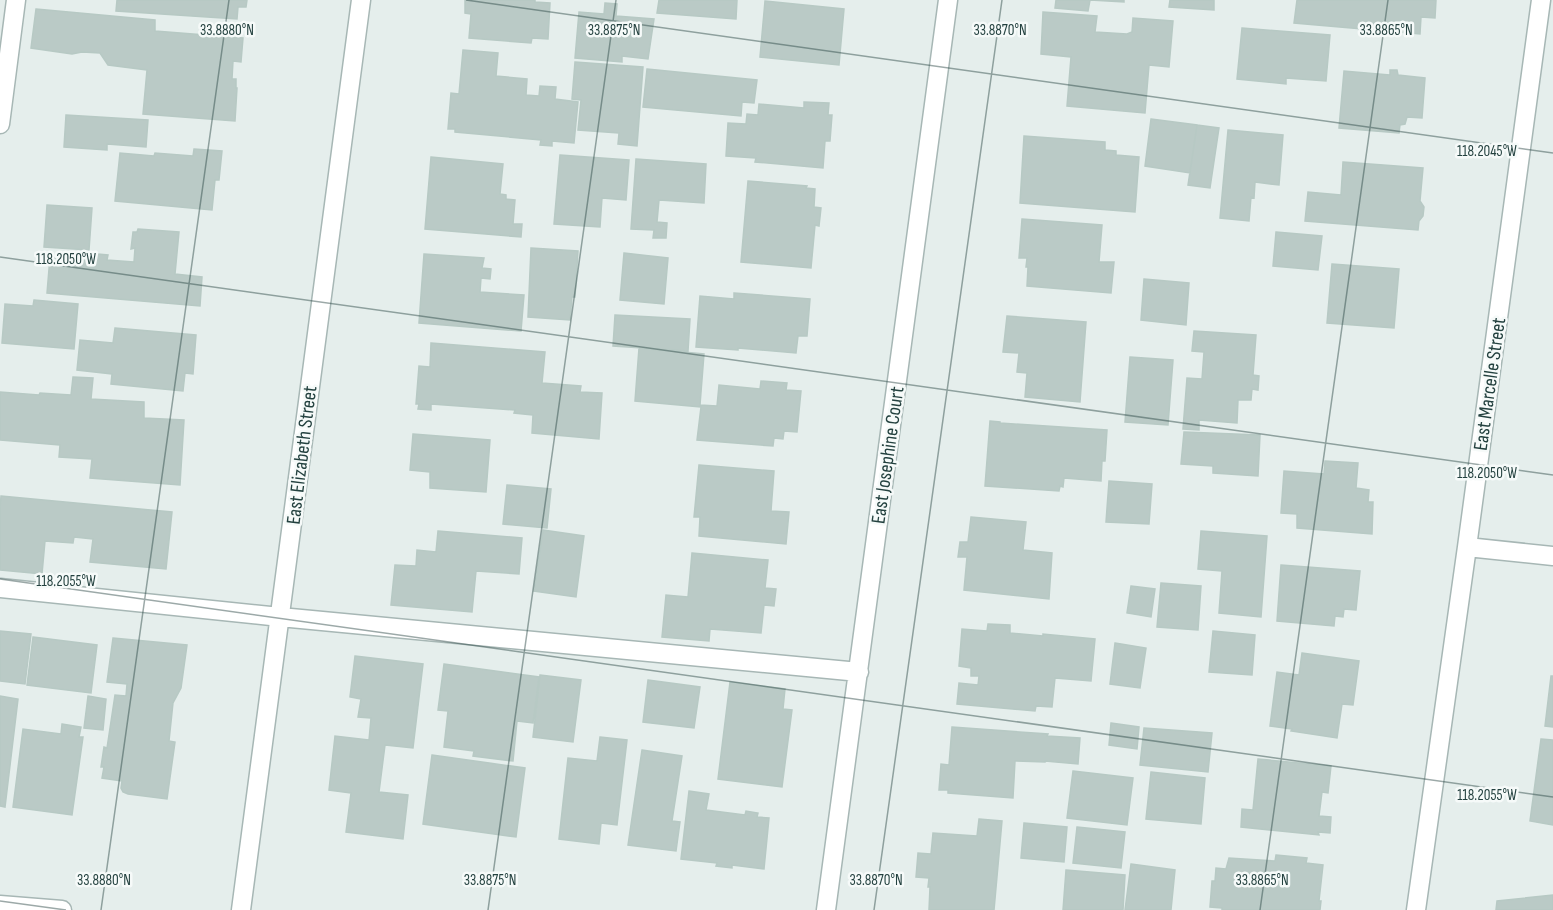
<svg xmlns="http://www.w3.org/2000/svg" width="1553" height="910" viewBox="0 0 1553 910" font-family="'Sofia Sans Condensed',sans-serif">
<rect width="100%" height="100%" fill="#e5eeec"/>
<!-- building -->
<path fill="#bacac6" stroke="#b7c9c4" stroke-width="1.5" d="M117 0H247L246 7H238L237 19 116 11Z
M465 0H535V2L550 3 548 39 532 38 531 43 469 38 471 14 465 13Z
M659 0H737L736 19 657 13Z
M1056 0H1124V2L1090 0 1088 11 1055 8Z
M1170 0H1214V10L1169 7Z
M1297 0H1436L1435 18 1421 17 1420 34 1294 23Z
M765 1 844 9 839 65 760 57Z
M605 3 617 4 616 16 654 19 648 59 622 56V62L575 58 579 12 604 14Z
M36 9 155 20V31L243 38 241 62 233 61 232 79H236V88H237L235 121 143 114 147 70 108 65 100 53 82 52 72 54 31 48Z
M1043 12 1097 16 1095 32 1127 34 1132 32 1133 18 1173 21 1169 67 1149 65 1145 113 1067 106 1071 57 1041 54Z
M1242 28 1330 35 1326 81 1286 78V84L1237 79Z
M463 50 498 53 496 76 527 79 526 95 539 96 540 86 556 87 555 99 578 102 574 143 552 141V146L540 145 541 140 455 132V129H448L451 93 459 94Z
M575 62 643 67 637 146 618 144 619 133 578 130 581 100 572 99Z
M647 69 757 80 754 103 742 102 741 116 643 107Z
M1390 70H1397L1398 75 1425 78 1422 118 1407 117 1405 124 1400 125 1399 133 1339 128 1344 71 1390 75Z
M804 102 829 103 828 115H832L830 141H825L823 168 755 162 756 158 726 156 728 123 746 124 747 114 758 115 759 104 804 108Z
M66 115 148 120 146 147 107 144V150L64 147Z
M1151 119 1197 125 1190 173 1145 166Z
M1197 125 1219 128 1210 188 1188 185Z
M1228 130 1283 135 1279 185 1255 182 1254 198 1251 197 1249 221 1220 218Z
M1024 136 1105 142V150L1116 151V155L1139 157 1135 212 1020 203Z
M194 149 222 151 219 180H215L212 210 115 201 120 153 154 156 155 153 193 156Z
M560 155 629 160 626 200 602 198 600 227 554 224Z
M431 157 503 164 500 194 506 195V199L515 200 513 224H522L521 237 425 229Z
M636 159 706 164 704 203 659 200 657 222 667 223 666 238H653L654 230 631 229Z
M1343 162 1423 168 1420 201 1424 207 1423 216 1419 221 1418 230 1305 221 1308 192 1341 195Z
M748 181 807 186 806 188 815 189 814 207 821 208 819 226 815 225 811 268 741 262Z
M47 205 92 208 89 250 44 247Z
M1022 219 1102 225 1099 262H1114L1111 293 1027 286 1028 267H1026L1027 258H1019Z
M138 229 179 232 175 274 202 277 200 306 47 293 50 257 86 260 87 253 108 255 107 260 134 262 135 248 131 249 133 232H137Z
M1276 232 1322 236 1318 270 1273 266Z
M531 248 578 251 575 297H572L570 320 528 317Z
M624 253 668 258 664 304 620 300Z
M424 254 484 258 482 268 491 269 490 279 481 278 480 292 524 295 521 331 419 323Z
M1332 264 1399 269 1394 328 1327 323Z
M1144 279 1189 283 1186 325 1141 320Z
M734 293 810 299 807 336H798L796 353 738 348V350L696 347 700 296 734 299Z
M34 300 78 304 74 349 2 343 5 304 33 306Z
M615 315 690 319 688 351 613 346Z
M1007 316 1086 322 1080 402 1025 397 1027 373 1017 372 1019 353 1003 352Z
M115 328 196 335 193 374 185 373 183 391 111 384 112 374 77 370 80 340 113 343Z
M1194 331 1256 335 1253 375 1259 376 1258 390 1252 389 1251 400H1238L1237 423 1199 420V430L1183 429 1187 378 1202 379 1204 352 1192 351Z
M431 343 545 352 542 383 581 386 580 392 602 393 599 439 532 433 533 415 514 413 515 410 431 404V410L418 409 419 404H416L419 366 430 367Z
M639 348 704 354 700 405 717 406 719 385 760 389 761 381 787 383 786 390 801 391 797 432 784 431 783 439 774 438 773 446 697 440 701 407 635 401Z
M1130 357 1173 360 1168 425 1125 422Z
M73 377 93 378 91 399 144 402V418L184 420 180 485 90 478 92 459 59 457 60 445 0 440V392L39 395 40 393 71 395Z
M990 421 1000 422V423L1107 430 1105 461H1102L1101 481 1064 478 1063 487 1060 486 1059 491 985 486Z
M1184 432 1260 435 1258 476 1213 473V466L1181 464Z
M413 434 490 440 486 492 430 488V472L410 470Z
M1325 461 1358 463 1356 488 1369 490 1368 502H1373L1372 534 1297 528V514L1281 513 1284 471 1324 474Z
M699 465 774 471 771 511 789 512 786 544 699 536 700 517H694Z
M1109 481 1152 484 1149 524 1106 522Z
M507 485 551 489 547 528 503 524Z
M1 496 172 512 166 569 90 562 93 539 74 537 73 543 45 541 42 574 0 570V509Z
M971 517 1026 522 1023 550 1052 553 1049 599 964 590 967 557H958L960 542H968Z
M543 530 584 536 576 597 534 591Z
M438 531 522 538 519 574 476 571 472 612 391 605 395 565 416 566 417 550 436 552Z
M1201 531 1267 536 1261 617 1219 613 1222 571 1198 569Z
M692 553 768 560 765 588 776 589 774 606 764 605 761 633 710 629 709 641 662 637 666 595 688 597Z
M1281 565 1360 571 1356 610 1344 609 1343 617 1335 616 1334 626 1277 621Z
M1161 583 1201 586 1198 630 1157 627Z
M1131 586 1155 589 1151 617 1127 613Z
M988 624 1010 625V633L1043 636V634L1095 639 1091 681 1055 678 1052 707 1036 706 1035 711 957 704 959 683 978 685 979 676H971V668L959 666 962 629 987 631Z
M0 631 31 634 25 684 0 681Z
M1213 631 1255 635 1252 675 1209 672Z
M33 637 97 645 91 693 27 685Z
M113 638 187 645 181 688 173 703 169 741 175 742 167 799 128 794 123 792 121 788 122 781 102 778 104 767H101L104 747 107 748 115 695 126 696 127 684 107 682Z
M1115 643 1146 648 1140 688 1110 684Z
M1302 653 1359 661 1353 705 1342 704 1337 738 1291 731 1292 729 1270 726 1277 672 1299 675Z
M355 656 423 664 413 748 385 745 379 792 408 795 403 839 346 832 351 793 329 790 335 736 369 740 371 718 358 717 361 699 350 697Z
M444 664 539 677 533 723 517 721 513 761 473 756 474 751 444 747 448 711 438 710Z
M540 675 581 680 573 742 533 737Z
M1551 676H1553V727L1545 726Z
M648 680 700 687 694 728 643 722Z
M730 682 785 689 783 709 792 710 782 787 718 779Z
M0 696 18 699 5 807 0 806Z
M88 696 106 699 103 730 84 728Z
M1111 723 1139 727 1137 749 1109 745Z
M62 724 81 727 79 737H83L72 815 13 807 23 729 61 734Z
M952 727 1048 734 1047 736 1080 738 1078 764 1045 761V762L1015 761 1013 798 948 793V790H939L941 764 949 765Z
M1144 728 1212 733 1208 772 1140 765Z
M600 737 627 740 617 825 601 823 599 844 559 839 568 758 597 761Z
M1541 739 1553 740V825L1530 821Z
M642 750 682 756 672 821 680 822 676 851 628 845Z
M432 755 525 768 516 837 423 824Z
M1258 759 1331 766 1328 793 1322 792 1319 816 1331 817 1330 833 1318 832 1319 835 1241 827 1242 809 1253 810Z
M1073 771 1133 778 1127 825 1067 818Z
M1151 772 1205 778 1201 824 1146 819Z
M689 791 709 794 706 810 745 815 746 811 758 813 757 817 769 818 764 869 732 865V868L716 866 717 863 681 859Z
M979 819 1002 821 994 910H929L930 887H928L929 878 916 877 918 853 931 854 933 833 977 836Z
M1024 823 1067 827 1064 862 1021 858Z
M1077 827 1125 832 1121 868 1073 863Z
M1276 855 1307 858 1306 863 1323 865 1319 901H1321L1320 910H1222V908L1210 907 1212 881H1215L1216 868 1226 869 1229 858 1275 861Z
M1131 864 1175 870 1171 910H1125Z
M1066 870 1125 875 1123 910H1063Z
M1553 895V910H1496L1497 901Z"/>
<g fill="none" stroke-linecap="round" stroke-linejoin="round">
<!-- minor casing -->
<g stroke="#a7b7b5" stroke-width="21">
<path id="minor" d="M0 124 16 0
M1467 547 1553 556
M0 588 280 617 859 672
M0 905 62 910
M241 910 361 0
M826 910 948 0
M1416 910 1467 547 1541 0"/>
</g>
<!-- minor -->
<use href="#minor" stroke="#fff" stroke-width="18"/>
</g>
<!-- ticks -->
<path fill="none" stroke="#23413f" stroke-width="1.5" stroke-opacity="0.45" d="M466 0 1553 153M0 257 1553 475M0 579 1553 797M0 901 66 910M101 910 229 0M488 910 616 0M874 910 1002 0M1260 910 1388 0"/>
<g text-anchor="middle" stroke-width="5" stroke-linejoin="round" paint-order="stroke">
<!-- street labels -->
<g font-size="20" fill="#23413f" stroke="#f6faf9">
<text transform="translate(1489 384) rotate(-82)" y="7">East Marcelle Street</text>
<text transform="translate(301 455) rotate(-83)" y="7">East Elizabeth Street</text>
<text transform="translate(887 455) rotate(-82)" y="7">East Josephine Court</text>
</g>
</g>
<g font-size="15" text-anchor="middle" fill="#23413f" stroke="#f6faf9" stroke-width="5" stroke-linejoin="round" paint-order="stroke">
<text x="227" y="35">33.8880°N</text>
<text x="614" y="35">33.8875°N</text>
<text x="1000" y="35">33.8870°N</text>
<text x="1386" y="35">33.8865°N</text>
<text x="1487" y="156">118.2045°W</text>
<text x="66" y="264">118.2050°W</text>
<text x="1487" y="478">118.2050°W</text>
<text x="66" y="586">118.2055°W</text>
<text x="1487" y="800">118.2055°W</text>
<text x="104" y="885">33.8880°N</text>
<text x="490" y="885">33.8875°N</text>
<text x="876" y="885">33.8870°N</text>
<text x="1262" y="885">33.8865°N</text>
</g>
</svg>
